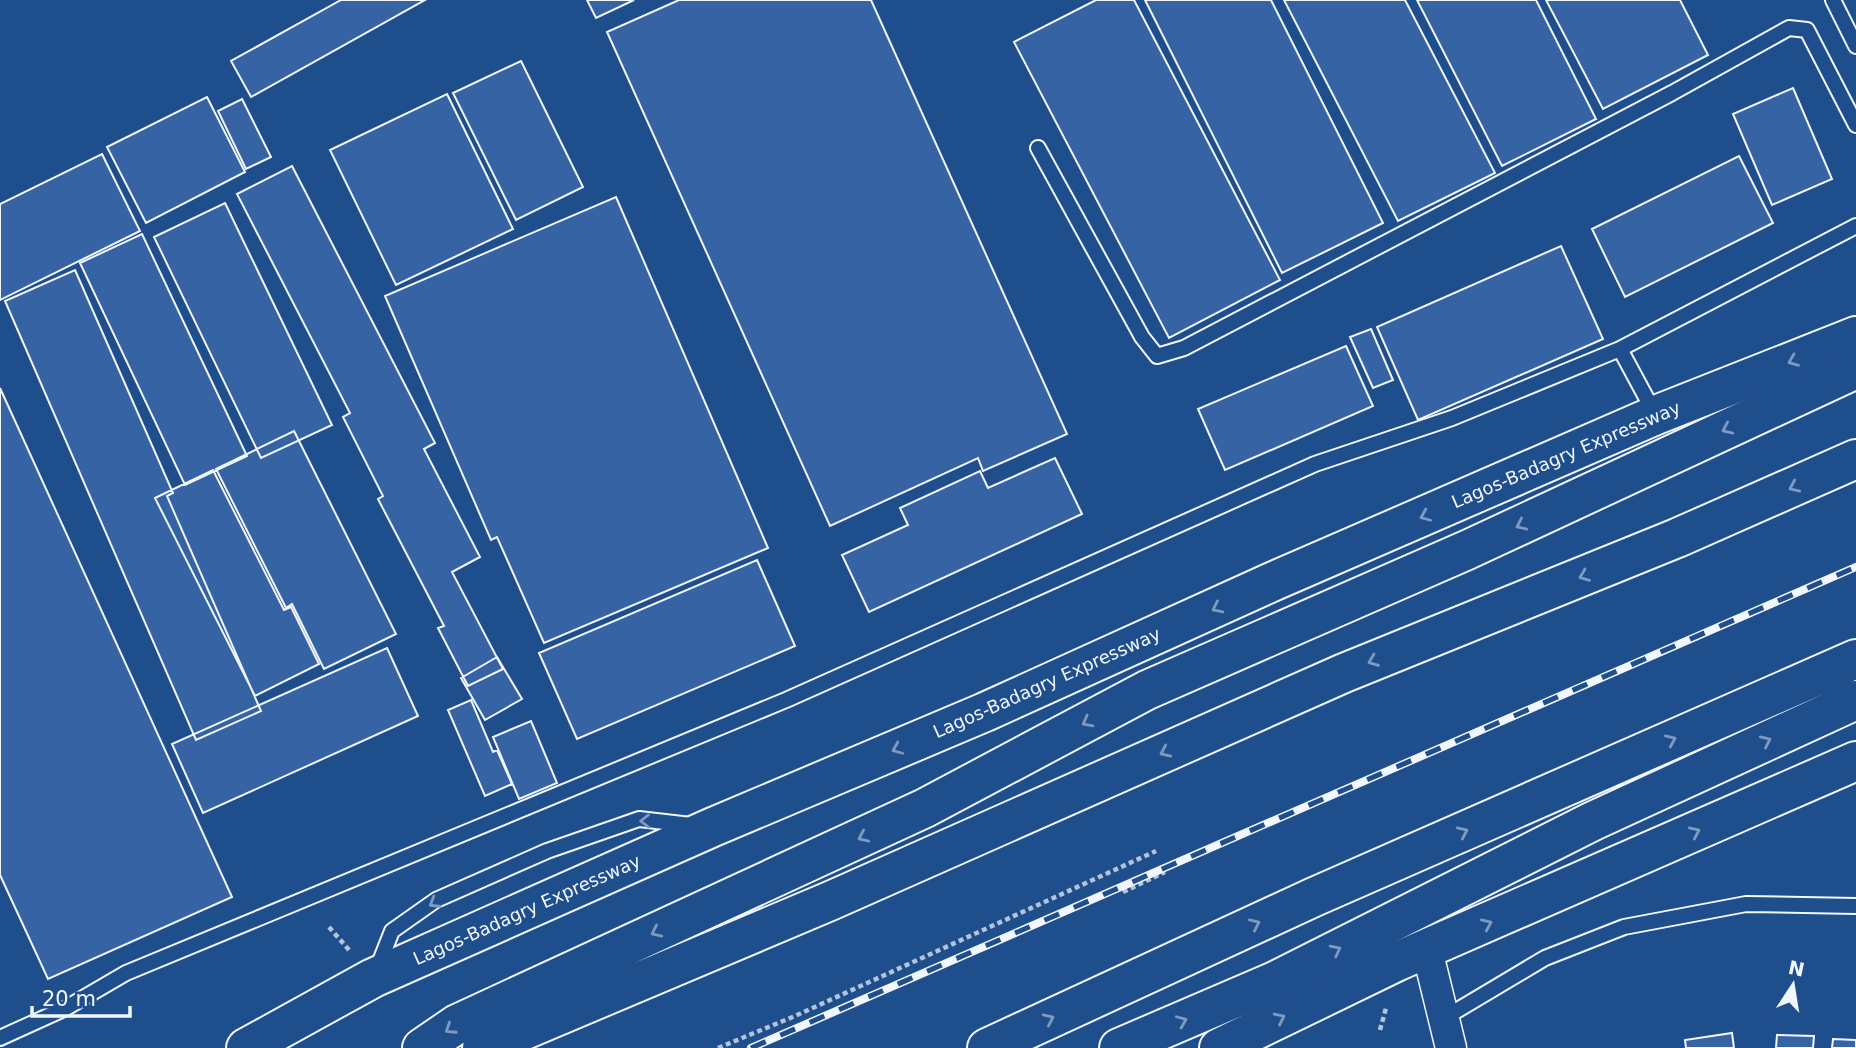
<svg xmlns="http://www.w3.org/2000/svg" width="1856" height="1048" viewBox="0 0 1856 1048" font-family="'DejaVu Sans',sans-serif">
<rect width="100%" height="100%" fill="#1f4e8c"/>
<!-- building -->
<path fill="#3563a3" stroke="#f2f6ff" stroke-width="2" d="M341 0H425L251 97 231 61Z
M587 0H634L596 18Z
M679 0H871L1067 434 983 471 978 458 830 526 607 32Z
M1096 0H1134L1280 280 1169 338 1014 42Z
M1145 0H1271L1383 223 1282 273Z
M1284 0H1405L1495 173 1398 221Z
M1417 0H1536L1596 119 1502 166Z
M1546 0H1680L1708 55 1603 109Z
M521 61 583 187 516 220 453 93Z
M1793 88 1832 179 1772 205 1733 114Z
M447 94 513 229 396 285 330 150Z
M207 97 245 172 146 223 107 147Z
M242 99 271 157 246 169 218 111Z
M102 154 140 231 0 300V204Z
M1739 156 1773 223 1625 297 1592 229Z
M292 166 435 443 424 449 480 557 452 572 503 669 468 686 438 628 444 626 378 499 383 496 343 417 350 413 237 194Z
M616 197 768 548 544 643 497 537 491 540 385 296Z
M225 203 332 425 261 458 154 237Z
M142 234 247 456 185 485 80 263Z
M1561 246 1603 339 1418 420 1377 327Z
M75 270 173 493 167 496 261 711 196 740 5 301Z
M1371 329 1393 380 1373 388 1350 337Z
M1346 346 1373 406 1225 470 1198 409Z
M0 388 232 897 48 979 0 875Z
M294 431 396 634 324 669 292 604 286 608 216 469Z
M1055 458 1082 514 869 612 842 555 908 525 900 508 980 471 988 488Z
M213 470 284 610 291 607 319 664 255 696 155 498Z
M757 560 795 646 577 739 539 653Z
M387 648 418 716 203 813 172 744Z
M497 657 522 699 485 720 461 678Z
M471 700 493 752 497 750 512 784 485 796 448 710Z
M531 721 557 783 519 799 493 737Z
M1732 1033 1734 1048H1686L1685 1040Z
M1777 1035 1814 1036 1813 1048H1776Z
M1833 1039 1856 1040V1048H1832Z"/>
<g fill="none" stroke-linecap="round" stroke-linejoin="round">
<!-- service casing -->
<g stroke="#f2f6ff" stroke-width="18">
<path id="service" d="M1833 0 1856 46
M1038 148 1142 337 1157 356 1184 348 1672 93 1789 28 1807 30 1856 125
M1655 414 1620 349 1856 226
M377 969 392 931 436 900 547 851 639 819 691 825
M1446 1017 1545 958 1624 927 1746 904 1856 906
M0 1038 66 1008 126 973 786 700 1315 464 1452 418 1620 349"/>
</g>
<!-- minor casing -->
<g stroke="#f2f6ff" stroke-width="33">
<path id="minor" d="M1427 950 1451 1048"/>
</g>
<!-- primary casing -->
<g stroke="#f2f6ff" stroke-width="42">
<path id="primary" d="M246 1048 373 978 713 827 985 712 1274 581 1656 415 1856 336
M1219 1048 1398 961 1856 761"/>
</g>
<!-- motorway casing -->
<g stroke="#f2f6ff" stroke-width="42">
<path id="motorway" d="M422 1048 457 1024 925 808 1147 690 1467 550 1856 369
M482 1048 830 901 1344 673 1677 538 1856 459
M987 1048 1314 897 1856 659
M1119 1048 1275 981 1593 821 1856 700"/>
</g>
<!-- path -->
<path stroke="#b3c4dc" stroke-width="4.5" stroke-dasharray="5 3.5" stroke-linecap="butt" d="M1123 892 1165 872
M329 927 349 950
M1380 1030 1386 1008
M718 1048 795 1016 1156 851"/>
<!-- service -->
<use href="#service" stroke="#1f4e8c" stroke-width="14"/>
<!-- minor -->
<use href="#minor" stroke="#1f4e8c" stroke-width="30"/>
<!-- primary -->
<use href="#primary" stroke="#1f4e8c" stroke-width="38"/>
<!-- motorway -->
<use href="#motorway" stroke="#1f4e8c" stroke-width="38"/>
<!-- rail casing -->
<g stroke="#f2f6ff" stroke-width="8">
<path id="rail" d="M751 1048 1856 567"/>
</g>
<!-- rail -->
<use href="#rail" stroke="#1f4e8c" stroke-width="5" stroke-dasharray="16" stroke-linecap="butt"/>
</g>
<!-- one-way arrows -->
<defs><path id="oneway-chevron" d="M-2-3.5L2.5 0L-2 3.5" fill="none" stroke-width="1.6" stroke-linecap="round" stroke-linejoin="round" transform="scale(1.75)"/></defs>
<g stroke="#7e9ac0">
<use href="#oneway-chevron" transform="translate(1793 361) rotate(158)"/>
<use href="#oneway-chevron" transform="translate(1727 429) rotate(155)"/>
<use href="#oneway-chevron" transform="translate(1794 487) rotate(156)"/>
<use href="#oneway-chevron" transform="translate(1425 516) rotate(157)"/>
<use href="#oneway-chevron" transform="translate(1521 525) rotate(155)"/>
<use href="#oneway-chevron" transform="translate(1584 576) rotate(158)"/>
<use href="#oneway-chevron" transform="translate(1217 608) rotate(154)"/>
<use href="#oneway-chevron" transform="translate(1373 661) rotate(158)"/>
<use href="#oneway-chevron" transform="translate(1087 722) rotate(152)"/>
<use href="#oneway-chevron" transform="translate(1671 740) rotate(-24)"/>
<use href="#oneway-chevron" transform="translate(1766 741) rotate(-25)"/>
<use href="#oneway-chevron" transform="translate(897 749) rotate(157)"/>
<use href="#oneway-chevron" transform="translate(1165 752) rotate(156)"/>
<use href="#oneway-chevron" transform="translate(645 821) rotate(180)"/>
<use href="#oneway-chevron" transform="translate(1463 832) rotate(-24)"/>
<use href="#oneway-chevron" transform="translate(1695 832) rotate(-24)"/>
<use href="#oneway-chevron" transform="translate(863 837) rotate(155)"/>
<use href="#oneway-chevron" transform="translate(434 903) rotate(149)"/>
<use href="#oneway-chevron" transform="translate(1255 924) rotate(-25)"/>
<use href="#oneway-chevron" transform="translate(1487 924) rotate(-24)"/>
<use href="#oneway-chevron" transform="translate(656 932) rotate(155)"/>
<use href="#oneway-chevron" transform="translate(1336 950) rotate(-27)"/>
<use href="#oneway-chevron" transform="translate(1280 1018) rotate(-26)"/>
<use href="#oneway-chevron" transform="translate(1049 1019) rotate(-25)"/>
<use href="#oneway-chevron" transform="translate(1182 1021) rotate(-23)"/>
<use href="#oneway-chevron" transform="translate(450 1029) rotate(147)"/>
</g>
<g text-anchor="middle" stroke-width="5" stroke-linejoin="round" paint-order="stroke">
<!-- street labels -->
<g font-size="18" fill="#f2f6ff" stroke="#1f4e8c">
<text transform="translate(1566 455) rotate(-23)" y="6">Lagos-Badagry Expressway</text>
<text transform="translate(1047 683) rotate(-24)" y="6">Lagos-Badagry Expressway</text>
<text transform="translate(527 910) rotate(-24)" y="6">Lagos-Badagry Expressway</text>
</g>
</g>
<!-- north arrow -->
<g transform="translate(1793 985) rotate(12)" stroke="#1f4e8c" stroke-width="5" paint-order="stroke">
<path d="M0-5L12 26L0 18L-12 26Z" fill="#f2f6ff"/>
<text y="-10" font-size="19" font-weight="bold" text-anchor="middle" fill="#f2f6ff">N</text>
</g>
<!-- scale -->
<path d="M32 1006v10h98v-10" fill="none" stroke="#f2f6ff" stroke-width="3.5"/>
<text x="42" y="1006" font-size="21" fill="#f2f6ff" stroke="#1f4e8c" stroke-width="5" paint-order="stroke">20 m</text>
</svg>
